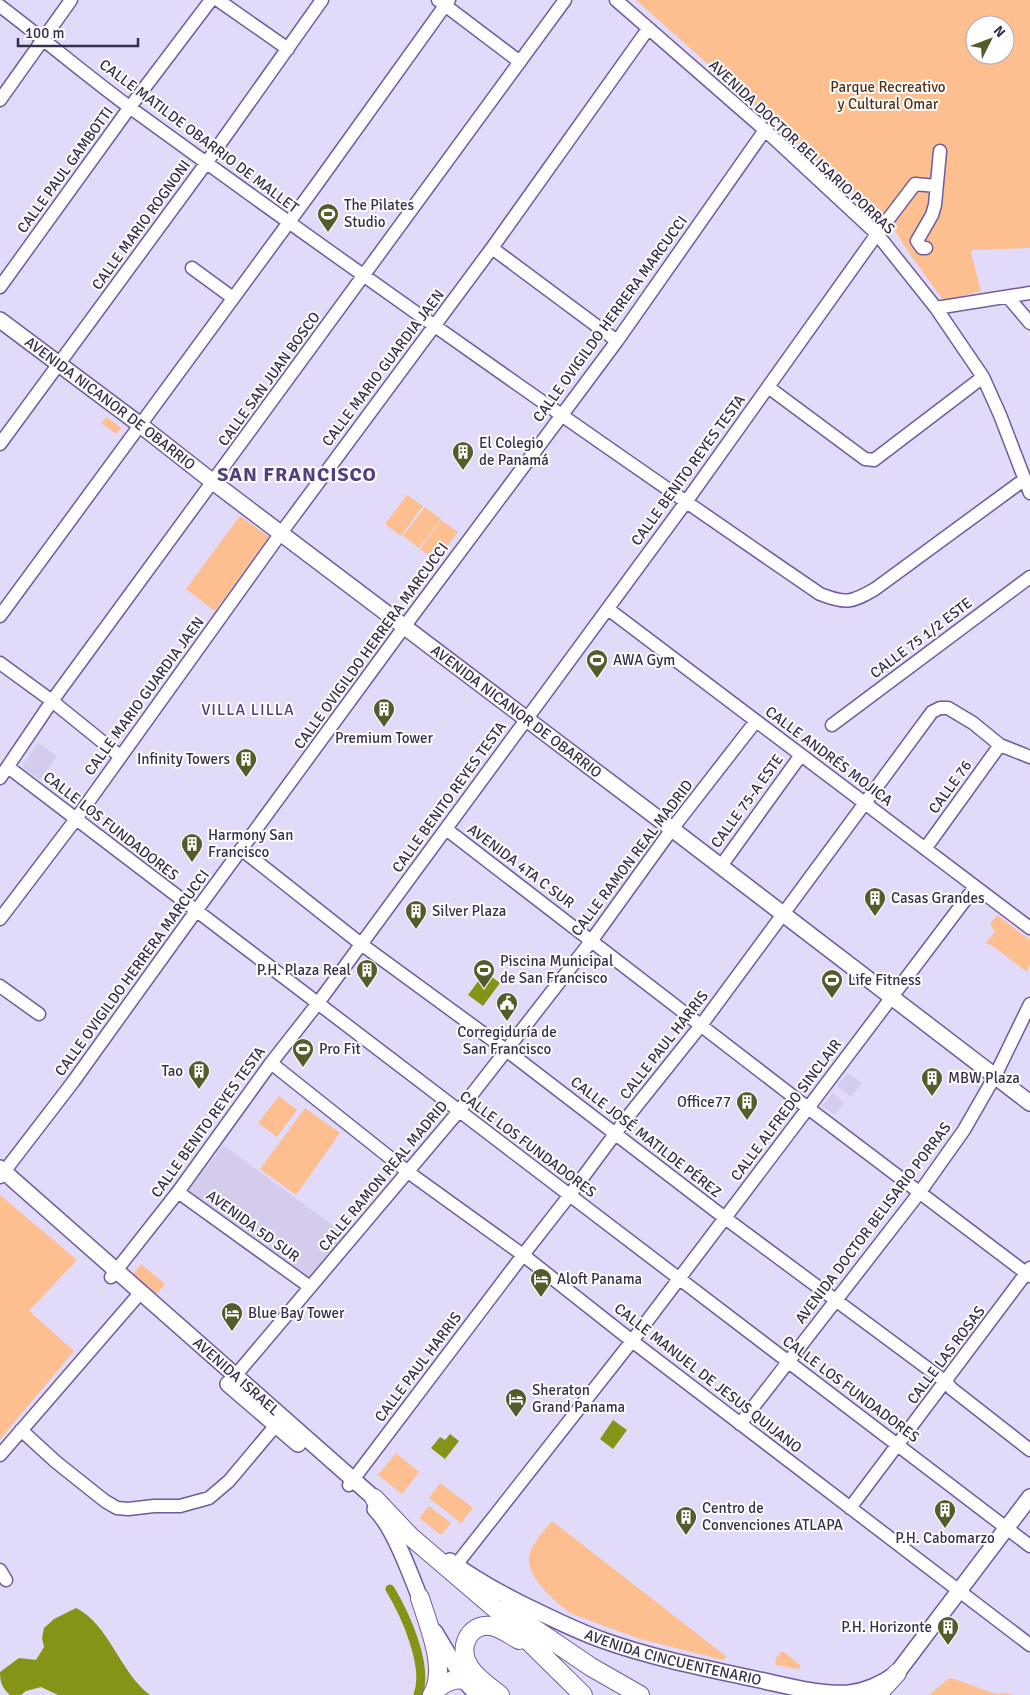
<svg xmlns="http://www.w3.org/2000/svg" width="1030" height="1695" viewBox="0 0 1030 1695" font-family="Signika,sans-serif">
<rect width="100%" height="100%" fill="#e2daf9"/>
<!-- built -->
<path fill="#d4cbed" d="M38 743 57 756 40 780 23 768 24 766 23 764Z
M848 1073 862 1083 851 1097 837 1086Z
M833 1093 844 1103 835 1115 822 1106Z
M223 1145 347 1236 309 1281 188 1192Z"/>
<!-- green -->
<path fill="#fdbe90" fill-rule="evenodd" d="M636 0H1030V248L972 250 971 253 981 291 944 301 909 253 894 229 896 224 883 213 880 214 780 129 779 123 767 112 763 113ZM975 25H1005V55H975Z
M107 417 121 428 116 434 101 423Z
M407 495 423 506 401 536 385 524Z
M425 507 441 519 419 548 403 536Z
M240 516 269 537 215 611 186 589Z
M441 520 458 532 436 561 420 549Z
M997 915 1030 940V964L1027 972 990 944 989 945 986 943 995 932 990 924Z
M279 1096 297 1110 277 1137 258 1123Z
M305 1108 340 1133 296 1195 260 1169Z
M0 1195 77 1260 29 1311 74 1351 0 1439Z
M141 1264 165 1284 152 1299 129 1279Z
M396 1453 419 1472 402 1494 378 1475Z
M440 1483 473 1508 461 1523 429 1498Z
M429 1506 451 1523 441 1535 419 1518Z
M552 1521 727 1657 723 1660 640 1639 572 1614C556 1603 522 1574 530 1553 534 1541 544 1531 552 1521Z
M781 1652H784L800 1665V1668L799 1669 776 1665 775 1660Z
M949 1678C965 1681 978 1689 994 1693 1001 1695 1006 1691 1013 1695H929Z"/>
<!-- water -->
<path fill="#859416" d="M485 972 500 983 483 1006 468 995Z
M613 1420 627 1430 613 1449 600 1439Z
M450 1434 459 1441 445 1459 431 1448 440 1437 445 1440Z
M76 1608C108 1623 121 1674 150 1695H58L41 1687 26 1691 21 1695H10C2 1688 0 1682 0 1672L19 1658 36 1660 44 1647 42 1638 44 1628 54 1619Z"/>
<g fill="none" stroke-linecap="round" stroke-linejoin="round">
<!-- canal -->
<path stroke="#859416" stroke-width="9" d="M390 1589C405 1614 429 1666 418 1695"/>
<!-- minor casing -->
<g stroke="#705b9f" stroke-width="15">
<path id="minor" d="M218 0 288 49
M438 0 520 62
M616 0 765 130 877 234 936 308 983 377 1000 415 1030 493
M0 6C45 40 87 76 132 109 359 274 588 435 820 594 846 604 851 603 875 589L1025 479
M0 100 71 0
M492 248 617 341
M926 248H922L917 241 932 215 935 205 940 151
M192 268 233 298
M0 287 130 107 211 0
M1008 297 1030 323
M936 308 1030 293
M768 387 865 459 874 460 983 377
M0 444 207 162 322 0
M608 609 1030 928
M0 616 317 184 449 0
M0 663 52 701 120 756
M832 725 1030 577
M8 767 1030 1546
M0 778 52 701 565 0
M446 829 808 1108 1030 1276
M241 849 361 944 506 1050 725 1218 946 1382 952 1389 1030 1450
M925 849 1000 745
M721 866 801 755
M0 919 76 819 281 533 492 248 648 29
M0 986 39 1014
M271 1063 408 1172 523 1255 632 1341 1030 1645
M0 1177 73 1082 196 911 404 627 617 341 765 130
M178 1192 310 1287
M111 1277 178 1192 271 1063 318 1003 686 502 877 234 915 184 936 186
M230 1382 459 1111 592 940 672 829 756 721
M740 1424 920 1192 964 1130 995 1076 1030 1004
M21 1430 56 1462 105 1501 117 1508 128 1509 154 1506H180L209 1498 229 1481 276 1425
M0 1455 141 1292
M349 1485 523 1255 569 1196 626 1119 702 1024 932 712 940 708H948L973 723 1000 745 1030 757
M850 1508 1030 1268
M456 1565 632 1341 975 887
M0 1570 6 1580"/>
</g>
<!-- major casing -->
<g stroke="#705b9f" stroke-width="18">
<g id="major">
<path id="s1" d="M0 320 139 424 213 482 672 829 1030 1103"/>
<path id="s2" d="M0 1168 382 1505"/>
<path d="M228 1384 298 1444"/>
<path d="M375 1509C395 1528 413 1582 424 1608"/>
<path id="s3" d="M450 1561C473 1578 496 1591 522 1604 549 1617 576 1631 605 1641 653 1658 705 1668 755 1679 785 1685 818 1695 849 1693 866 1691 883 1683 897 1673L1030 1497"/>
<path d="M435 1632 463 1679 477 1695"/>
</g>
</g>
<!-- highway casing -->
<g stroke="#705b9f" stroke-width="20">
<path id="highway" d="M374 1498 410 1536 499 1612 583 1695
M420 1598C428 1625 448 1669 432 1695
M508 1607 535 1629 591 1667 640 1695
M435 1691C452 1675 465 1677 484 1689
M500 1695C489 1686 476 1678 469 1666 458 1649 468 1623 491 1626 501 1628 510 1635 519 1640
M877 1695 897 1673"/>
</g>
<!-- minor -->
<use href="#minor" stroke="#fff" stroke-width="12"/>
<!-- major -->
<use href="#major" stroke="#fff" stroke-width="15"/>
<!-- highway -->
<use href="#highway" stroke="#fff" stroke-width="18"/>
</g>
<!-- icons -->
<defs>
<g id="stadium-pin" transform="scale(1.125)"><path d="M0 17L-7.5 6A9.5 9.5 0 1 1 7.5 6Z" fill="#545c2b" stroke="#fff"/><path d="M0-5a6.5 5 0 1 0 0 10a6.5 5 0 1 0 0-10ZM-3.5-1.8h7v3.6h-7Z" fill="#fff"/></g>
<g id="building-pin" transform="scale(1.125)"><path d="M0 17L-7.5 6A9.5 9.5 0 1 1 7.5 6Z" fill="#545c2b" stroke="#fff"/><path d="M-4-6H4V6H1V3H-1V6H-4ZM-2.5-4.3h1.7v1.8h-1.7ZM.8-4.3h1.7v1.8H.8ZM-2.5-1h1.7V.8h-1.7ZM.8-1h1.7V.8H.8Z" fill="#fff"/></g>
<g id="civic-pin" transform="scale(1.125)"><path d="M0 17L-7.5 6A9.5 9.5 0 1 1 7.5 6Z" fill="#545c2b" stroke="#fff"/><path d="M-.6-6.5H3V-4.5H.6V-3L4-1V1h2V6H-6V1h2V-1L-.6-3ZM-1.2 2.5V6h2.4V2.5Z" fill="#fff"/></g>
<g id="hotel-pin" transform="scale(1.125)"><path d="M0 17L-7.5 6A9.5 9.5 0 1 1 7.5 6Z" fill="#545c2b" stroke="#fff"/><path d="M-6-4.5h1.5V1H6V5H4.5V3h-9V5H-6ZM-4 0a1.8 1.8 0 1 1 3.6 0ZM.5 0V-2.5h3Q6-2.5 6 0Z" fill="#fff"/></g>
</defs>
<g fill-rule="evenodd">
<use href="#stadium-pin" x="328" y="214"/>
<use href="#building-pin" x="463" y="452"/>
<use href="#stadium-pin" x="597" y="660"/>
<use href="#building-pin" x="384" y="709"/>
<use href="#building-pin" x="246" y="759"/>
<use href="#building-pin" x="192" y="844"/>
<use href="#building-pin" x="875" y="898"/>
<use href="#building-pin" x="416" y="911"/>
<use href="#building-pin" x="367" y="970"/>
<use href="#stadium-pin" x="484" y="970"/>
<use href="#stadium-pin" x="832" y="980"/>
<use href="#civic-pin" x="507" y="1003"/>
<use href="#stadium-pin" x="303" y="1049"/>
<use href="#building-pin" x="199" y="1071"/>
<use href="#building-pin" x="932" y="1078"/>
<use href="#building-pin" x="747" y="1102"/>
<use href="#hotel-pin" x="541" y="1279"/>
<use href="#hotel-pin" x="232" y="1313"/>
<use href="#hotel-pin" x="516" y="1399"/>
<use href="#building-pin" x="945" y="1510"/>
<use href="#building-pin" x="686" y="1517"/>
<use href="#building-pin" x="948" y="1627"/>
</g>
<g text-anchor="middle" stroke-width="4" stroke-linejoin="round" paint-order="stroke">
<!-- park labels -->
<g font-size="15" fill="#563214" stroke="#fff">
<text x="888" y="92">Parque Recreativo<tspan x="888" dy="17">y Cultural Omar</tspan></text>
</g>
<!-- street labels -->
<g font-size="15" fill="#382f4d" stroke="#fff">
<text transform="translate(199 136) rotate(37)" y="5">CALLE MATILDE OBARRIO DE MALLET</text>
<text transform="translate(802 147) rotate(43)" y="5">AVENIDA DOCTOR BELISARIO PORRAS</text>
<text transform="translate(65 170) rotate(-54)" y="5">CALLE PAUL GAMBOTTI</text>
<text transform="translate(141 225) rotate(-54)" y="5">CALLE MARIO ROGNONI</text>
<text transform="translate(610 319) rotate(-54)" y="5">CALLE OVIGILDO HERRERA MARCUCCI</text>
<text transform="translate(383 368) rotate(-53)" y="5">CALLE MARIO GUARDIA JAEN</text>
<text transform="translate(269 379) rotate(-54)" y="5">CALLE SAN JUAN BOSCO</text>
<text dy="5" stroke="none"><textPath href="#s1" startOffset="138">AVENIDA NICANOR DE OBARRIO</textPath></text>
<text transform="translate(688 470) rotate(-54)" y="5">CALLE BENITO REYES TESTA</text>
<text transform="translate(921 638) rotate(-37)" y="5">CALLE 75 1/2 ESTE</text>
<text transform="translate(371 646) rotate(-54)" y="5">CALLE OVIGILDO HERRERA MARCUCCI</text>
<text transform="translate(144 696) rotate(-54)" y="5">CALLE MARIO GUARDIA JAEN</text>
<text dy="5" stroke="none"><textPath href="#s1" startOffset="648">AVENIDA NICANOR DE OBARRIO</textPath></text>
<text transform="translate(829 756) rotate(37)" y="5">CALLE ANDRÉS MOJICA</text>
<text transform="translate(950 787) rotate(-54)" y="5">CALLE 76</text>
<text transform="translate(449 797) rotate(-54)" y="5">CALLE BENITO REYES TESTA</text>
<text transform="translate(747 801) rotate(-54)" y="5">CALLE 75-A ESTE</text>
<text transform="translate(111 826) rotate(38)" y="5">CALLE LOS FUNDADORES</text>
<text transform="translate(632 858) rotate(-53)" y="5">CALLE RAMON REAL MADRID</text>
<text transform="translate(521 866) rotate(37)" y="5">AVENIDA 4TA C SUR</text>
<text transform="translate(132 973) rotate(-54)" y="5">CALLE OVIGILDO HERRERA MARCUCCI</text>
<text transform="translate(664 1045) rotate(-52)" y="5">CALLE PAUL HARRIS</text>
<text transform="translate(786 1110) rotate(-53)" y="5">CALLE ALFREDO SINCLAIR</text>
<text transform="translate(208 1122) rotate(-54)" y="5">CALLE BENITO REYES TESTA</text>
<text transform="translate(646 1137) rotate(38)" y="5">CALLE JOSÉ MATILDE PÉREZ</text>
<text transform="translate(528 1144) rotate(37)" y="5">CALLE LOS FUNDADORES</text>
<text transform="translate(383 1176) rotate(-50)" y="5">CALLE RAMON REAL MADRID</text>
<text transform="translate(873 1223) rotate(-53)" y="5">AVENIDA DOCTOR BELISARIO PORRAS</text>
<text transform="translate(253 1226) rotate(36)" y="5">AVENIDA 5D SUR</text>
<text transform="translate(946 1355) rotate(-53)" y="5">CALLE LAS ROSAS</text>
<text transform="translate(418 1367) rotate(-53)" y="5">CALLE PAUL HARRIS</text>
<text dy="5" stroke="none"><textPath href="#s2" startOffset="315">AVENIDA ISRAEL</textPath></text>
<text transform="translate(708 1378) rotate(38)" y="5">CALLE MANUEL DE JESUS QUIJANO</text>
<text transform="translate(851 1389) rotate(37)" y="5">CALLE LOS FUNDADORES</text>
<text dy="5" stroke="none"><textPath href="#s3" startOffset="245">AVENIDA CINCUENTENARIO</textPath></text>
</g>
<!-- poi labels -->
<g font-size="15" fill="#382f4d" stroke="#fff" text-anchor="start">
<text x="344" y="210">The Pilates<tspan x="344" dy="17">Studio</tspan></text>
<text x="479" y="448">El Colegio<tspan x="479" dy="17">de Panamá</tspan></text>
<text x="613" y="665">AWA Gym</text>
<text x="384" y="743" text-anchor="middle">Premium Tower</text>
<text x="230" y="764" text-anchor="end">Infinity Towers</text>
<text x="208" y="840">Harmony San<tspan x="208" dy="17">Francisco</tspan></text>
<text x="891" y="903">Casas Grandes</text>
<text x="432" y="916">Silver Plaza</text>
<text x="500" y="966">Piscina Municipal<tspan x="500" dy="17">de San Francisco</tspan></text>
<text x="351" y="975" text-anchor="end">P.H. Plaza Real</text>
<text x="848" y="985">Life Fitness</text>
<text x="507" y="1037" text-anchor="middle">Corregiduría de<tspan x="507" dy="17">San Francisco</tspan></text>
<text x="319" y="1054">Pro Fit</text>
<text x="183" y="1076" text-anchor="end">Tao</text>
<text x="948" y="1083">MBW Plaza</text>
<text x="731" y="1107" text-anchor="end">Office77</text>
<text x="557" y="1284">Aloft Panama</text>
<text x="248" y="1318">Blue Bay Tower</text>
<text x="532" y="1395">Sheraton<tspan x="532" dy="17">Grand Panama</tspan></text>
<text x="702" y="1513">Centro de<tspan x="702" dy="17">Convenciones ATLAPA</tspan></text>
<text x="945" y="1543" text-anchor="middle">P.H. Cabomarzo</text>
<text x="932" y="1632" text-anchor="end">P.H. Horizonte</text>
</g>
<!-- neighbourhood labels -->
<g font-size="16" letter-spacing="1" fill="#543e7f" stroke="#fff">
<text x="248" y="715">VILLA LILLA</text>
</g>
<!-- district labels -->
<g font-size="20" font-weight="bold" letter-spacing="1" fill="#543e7f" stroke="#fff">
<text x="297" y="481">SAN FRANCISCO</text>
</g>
</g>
<!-- north arrow -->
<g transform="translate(990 40) rotate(48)"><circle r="24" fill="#ffffff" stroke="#afacb8"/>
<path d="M0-4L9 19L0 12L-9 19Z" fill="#545c2b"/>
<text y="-8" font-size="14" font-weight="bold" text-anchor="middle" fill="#382f4d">N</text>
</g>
<!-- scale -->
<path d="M18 38v8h120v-8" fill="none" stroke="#382f4d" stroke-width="2.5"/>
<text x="25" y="38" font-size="15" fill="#382f4d" stroke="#ffffff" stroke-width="4" paint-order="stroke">100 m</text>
</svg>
